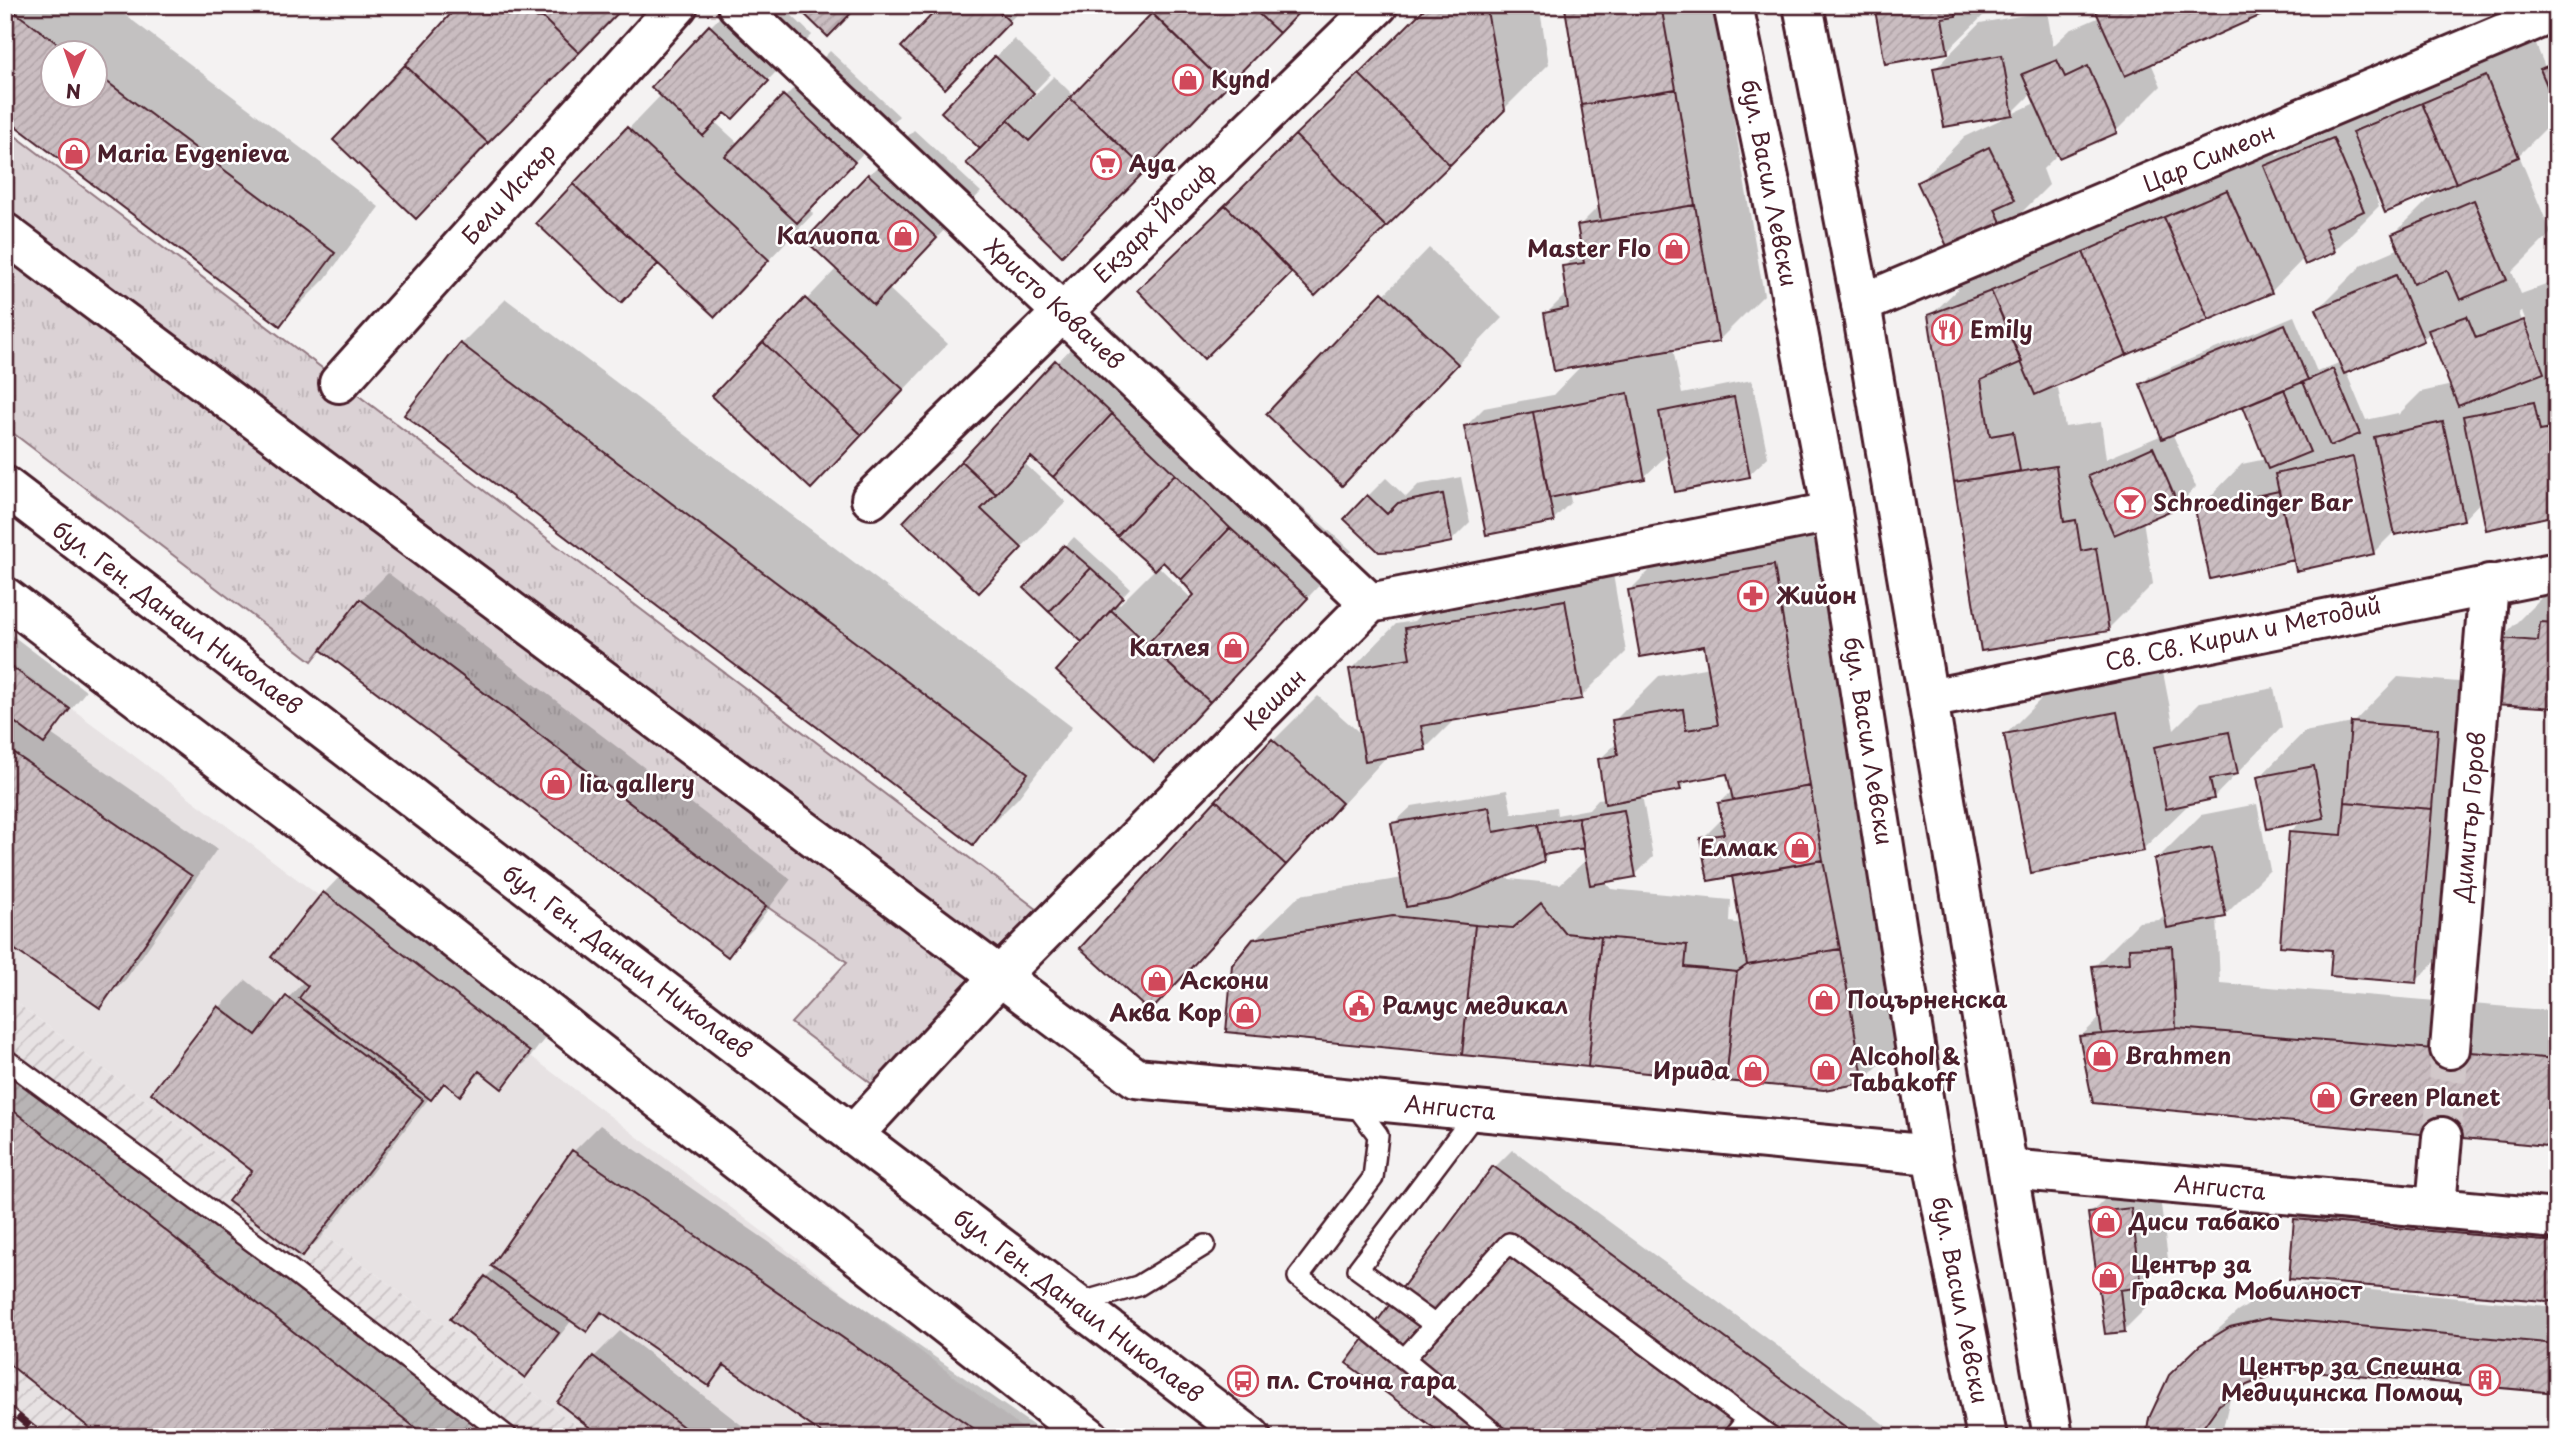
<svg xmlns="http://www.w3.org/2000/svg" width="2562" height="1442" viewBox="0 0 2562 1442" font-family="'Playpen Sans',sans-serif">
<defs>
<pattern id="industrial-furrows" width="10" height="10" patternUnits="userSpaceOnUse" patternTransform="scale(1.75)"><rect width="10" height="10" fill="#e7e2e3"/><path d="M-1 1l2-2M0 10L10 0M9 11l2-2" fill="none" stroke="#c8c1c3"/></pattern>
<pattern id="park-tufts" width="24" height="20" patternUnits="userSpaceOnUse" patternTransform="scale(1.75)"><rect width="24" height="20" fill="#dbd2d5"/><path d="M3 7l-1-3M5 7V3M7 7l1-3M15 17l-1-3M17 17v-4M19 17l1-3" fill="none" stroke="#bdb4b7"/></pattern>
<pattern id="building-hatch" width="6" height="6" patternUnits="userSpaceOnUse" patternTransform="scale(1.75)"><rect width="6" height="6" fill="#cabdc1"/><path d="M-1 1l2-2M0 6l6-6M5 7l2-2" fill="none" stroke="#afa2a6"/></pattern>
</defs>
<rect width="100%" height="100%" fill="#f4f2f2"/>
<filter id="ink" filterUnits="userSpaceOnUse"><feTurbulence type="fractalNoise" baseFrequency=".0143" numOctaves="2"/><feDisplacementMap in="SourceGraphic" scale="14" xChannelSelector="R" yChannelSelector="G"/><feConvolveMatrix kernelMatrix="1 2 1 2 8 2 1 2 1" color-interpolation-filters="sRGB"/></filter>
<g filter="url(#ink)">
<!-- built -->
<path fill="#e7e2e3" d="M5 658 1034 1437H592L5 994Z"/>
<!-- industrial -->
<path fill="url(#industrial-furrows)" d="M5 994 592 1437H5Z"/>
<!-- park -->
<path fill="url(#park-tufts)" stroke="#927880" stroke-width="2" d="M5 128 1054 922 889 1097 791 1023 847 962 766 906 360 599 312 661 5 427Z"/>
<!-- shadow -->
<path fill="#0003" fill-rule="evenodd" d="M5 5H112L379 207 325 279 280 324 5 116ZM52 52H94V94H52Z
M461 5H624L461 171 335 140Z
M732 5H781L812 35 732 117 726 111 715 122 739 144 830 51 899 116 809 209 813 214 760 269 659 262 639 283 538 223 662 94 710 27Z
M943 5H1025L990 42Z
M1305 5 1107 208 982 149 996 57 1014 39 1051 74 1025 101 1027 103 1054 76 1074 96 1154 13Z
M1429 5H1539L1549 64 1504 109Z
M1566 5H1714L1764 295 1718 341 1673 349 1682 394 1752 380 1768 457 1749 475 1669 453 1644 477 1569 492 1571 502 1553 520 1466 426 1484 408 1553 395 1583 364 1546 314 1568 292 1564 267 1583 247 1579 226 1600 205Z
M1876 5H1992L1993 6 1947 51Z
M2047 11 2053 46 2070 30 2100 17 2151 63 2161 86 2116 131 2060 155 2059 153 2043 169 2049 185 2004 230 1919 183 1964 137 2037 102 2032 93 2012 113 1935 69 1980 23Z
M2531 32 2545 67 2557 55V117L2519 155 2551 233 2512 272 2521 294 2557 281V358L2552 363 2557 362V513L2482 500 2464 519 2396 530 2373 553 2197 510 2242 464 2266 459 2244 404 2172 433 2196 487 2178 506 2143 520 2153 584 2108 629 1982 649 1930 316 1976 271 2273 146 2277 156 2311 122ZM2440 188 2394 234 2400 248 2363 264 2318 309 2341 362 2317 372 2294 316 2150 376 2142 384 2162 435 2106 459 2101 422 2065 427 2058 388 2045 390 2271 292 2304 258 2334 251 2379 206 2376 198 2379 194ZM2522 311 2537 350H2533L2519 313ZM2431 332 2452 385 2421 392 2398 415V413L2366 420 2346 372 2423 339ZM2282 381 2308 444H2304L2279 382Z
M914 130 981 192 888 288 948 344 811 486 715 396 837 268 869 175Z
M1429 248 1502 318 1387 438 1269 414Z
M506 299 1072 727 1018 798 973 843 461 344Z
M1101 317 1275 483 1352 551 1154 759 1093 633 1027 588 1074 537 1130 588 1116 603 1119 605 1156 568 1032 455 1024 463 1066 502 979 591 905 522ZM1163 560 1196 595 1192 599 1157 565Z
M1461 477 1470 522 1451 541 1393 550 1368 496 1386 478 1406 497 1418 485Z
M1819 520 1908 1036 1863 1081 1254 940 1300 895 1403 878 1393 824 1412 806 1507 790 1512 814 1556 807 1557 815 1589 809 1598 799 1606 798 1600 759 1618 742 1614 721 1659 676 1710 667 1706 644 1630 590 1675 545ZM1728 772 1732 791 1720 803 1723 818 1702 839 1734 874 1742 924 1730 922 1731 900 1611 889 1604 881 1635 875 1653 857 1642 795 1680 789 1689 780ZM1585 845 1587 859 1560 884 1500 878 1543 860 1552 852Z
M1610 556 1626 652 1581 697 1455 719 1425 749 1388 755 1195 964 1150 1010 1273 741 1318 696 1362 735 1351 670 1396 624 1414 621 1452 583Z
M388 573 791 879 754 928 728 954 361 600Z
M2545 594H2557V706L2500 639Z
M5 630 86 691 51 734 217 849 126 979 99 1006 5 940Z
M2162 667 2174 729 2201 702 2274 688 2282 727 2213 798 2189 804 2143 849 2005 735 2051 689Z
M2398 677 2483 684 2461 936 2416 981 2334 948 2291 831 2302 821 2259 778 2304 732 2353 723Z
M2257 804 2270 870 2225 915 2217 917 2220 983 2557 1011V1145L2081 1036 2101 1017 2094 967 2139 922 2159 920 2166 913 2156 860 2201 815Z
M350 866 556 1024 528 1060 501 1087 482 1072 460 1094 446 1082 430 1097 329 1228 302 1255 255 1171 153 1093 220 1007 246 980 280 1007 304 981 324 893Z
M5 1057 487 1437H103L5 1359Z
M600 1125 1050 1437H830L727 1366 709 1384 605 1312 587 1330 572 1320 543 1357 525 1375 486 1277 496 1267 574 1151Z
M1512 1150 1901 1437H1449L1494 1168Z
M2158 1182 2168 1259 2148 1279 2151 1303 2124 1330 2090 1214 2117 1187Z
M2305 1211 2557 1233V1301L2296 1220Z
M2304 1284 2557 1307V1391L2289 1367 2246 1384 2235 1392 2230 1398 2221 1437H2148L2171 1376 2206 1341 2237 1312 2266 1294Z
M620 1331 757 1437H605L594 1357Z"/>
<!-- building -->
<path fill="url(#building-hatch)" stroke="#4a1f2b" stroke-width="2" d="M5 5 69 52H52V94H94V72L335 253 280 326 5 118Z
M476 5H626L579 53 543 18 472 11Z
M795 5H859L828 37Z
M941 5H964L966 7 969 5H992L1010 22 945 89 901 47Z
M1143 5H1249L1279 33 1227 86Z
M1249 5H1306L1279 33Z
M1428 5H1486L1505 110 1450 165 1359 74Z
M1584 5H1661L1676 89 1581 105 1565 8Z
M1874 5H1955L1956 16 1942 18 1948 53 1885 64Z
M2093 5H2284L2125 76Z
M455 9 543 18 579 53 488 143 405 65Z
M1152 13 1227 86 1146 170 1070 98Z
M709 25 769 81 733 119 725 113 703 136 651 87Z
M2002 55 2013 115 1944 127 1933 68Z
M995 56 1034 93 980 149 941 112Z
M2057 60 2065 77 2088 66 2117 133 2059 158 2022 74Z
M2557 62V109L2540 69Z
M405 65 488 143 416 219 333 140Z
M1359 74 1450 165 1386 227 1295 135Z
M2486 76 2519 157 2456 183 2422 103Z
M1676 89 1695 205 1601 221 1581 105Z
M783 95 855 162 797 223 725 156Z
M1070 98 1146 170 1062 256 966 163 1008 120 1029 141Z
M2422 103 2456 183 2385 213 2352 132Z
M627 127 769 260 715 317 573 184Z
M1295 135 1386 227 1315 296 1225 205Z
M2333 138 2364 211 2325 228 2335 252 2305 265 2264 166Z
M1989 147 2015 200 1995 209 2005 231 1952 257 1917 182Z
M868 174 937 238 874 305 805 240Z
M573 184 658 264 621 303 536 223Z
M2227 190 2272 293 2209 320 2164 217Z
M2474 200 2507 280 2460 300 2447 270 2413 284 2392 234Z
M1225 205 1292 272 1204 359 1137 290Z
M1695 205 1719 342 1554 371 1544 313 1568 308 1562 266 1584 263 1577 225Z
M2164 217 2209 320 2127 355 2083 252Z
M2083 252 2127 355 2035 395 1991 291Z
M2396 275 2424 341 2344 374 2316 309Z
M1991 291 2022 362 1981 380 1990 436 2013 432 2020 471 1954 482 1928 315Z
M1382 292 1458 364 1342 486 1266 414Z
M805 298 904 390 862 435 763 342Z
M2467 316 2476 338 2524 320 2544 373 2458 406 2428 330Z
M2285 324 2308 380 2162 439 2140 384Z
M763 342 862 435 811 489 712 396Z
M460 343 1028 773 973 845 404 415Z
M1055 360 1112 414 1053 477 1031 457 996 494 961 461Z
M2333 369 2360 434 2330 446 2303 382Z
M2284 389 2310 452 2268 469 2243 406Z
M1628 393 1645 479 1549 498 1533 412Z
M1734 397 1750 477 1675 492 1659 412Z
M2534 402 2540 431 2557 428V515L2486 530 2463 416Z
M1533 412 1554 522 1486 535 1464 426Z
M1112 414 1175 474 1117 536 1053 477Z
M2443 422 2464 520 2395 535 2374 437Z
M2153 447 2179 507 2114 535 2088 476Z
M2353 457 2374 554 2296 571 2275 474Z
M961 461 996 494 981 509 1022 548 979 593 903 522Z
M2056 466 2064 522 2076 520 2081 551 2096 548 2109 631 1981 651 1954 482Z
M1175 474 1230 528 1181 580 1163 562 1155 570 1117 536Z
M2279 491 2294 560 2210 579 2195 509Z
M1443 494 1452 542 1407 551 1379 552 1344 519 1367 495 1387 514 1398 503Z
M1230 528 1308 598 1210 702 1147 644 1194 595 1181 580Z
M1064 545 1091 568 1049 612 1024 588Z
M1774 565 1810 786 1733 800 1727 774 1679 783 1681 790 1605 804 1598 759 1618 755 1612 720 1683 709 1686 730 1718 725 1704 646 1640 657 1628 590Z
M1091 568 1123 597 1082 642 1049 612Z
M360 599 766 906 728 957 321 650Z
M1565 600 1582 699 1421 726 1426 750 1365 761 1349 669 1410 658 1405 628Z
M1111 610 1210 702 1154 762 1056 671Z
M2540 622 2557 623V708L2494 704 2498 638 2538 641Z
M5 662 70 709 44 744 5 715Z
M2117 712 2144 851 2031 873 2004 734Z
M2351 722 2438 729 2432 809 2345 802Z
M2229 732 2238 774 2210 779 2214 799 2166 809 2154 747Z
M1272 739 1342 803 1286 865 1216 800Z
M5 747 192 876 100 1008 5 943Z
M2314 766 2324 818 2267 829 2257 777Z
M1810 786 1823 860 1708 881 1700 838 1724 834 1718 803Z
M1216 800 1286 865 1150 1012 1080 948Z
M2345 802 2432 809 2417 983 2330 976 2332 950 2280 946 2289 831 2342 835Z
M1489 807 1494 832 1538 824 1544 862 1452 899 1406 907 1391 823Z
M1624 810 1636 877 1590 885 1578 817Z
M1578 817 1584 848 1543 855 1538 824Z
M2212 848 2226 917 2167 928 2154 859Z
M1823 860 1840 949 1747 965 1732 876Z
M323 892 530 1052 502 1089 479 1071 460 1096 444 1083 431 1100 299 998 308 986 271 957Z
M1541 903 1565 933 1601 937 1588 1067 1462 1055 1475 925 1513 928Z
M1393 916 1475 925 1462 1055 1226 1032 1232 965 1253 939Z
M1601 937 1687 945 1685 967 1737 972 1726 1081 1588 1067Z
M2172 946 2176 1028 2102 1034 2092 966 2130 963 2129 948Z
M1840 949 1864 1083 1824 1090 1726 1081 1737 972 1747 965Z
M286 996 423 1100 302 1257 228 1201 252 1171 151 1093 218 1006 256 1035Z
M2176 1028 2557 1059V1147L2093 1103 2079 1036Z
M5 1104 427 1437H101L5 1361Z
M572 1150 986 1437H827L724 1365 709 1386 601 1312 587 1332 491 1266Z
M1493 1166 1859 1437H1446L1346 1363Z
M2131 1208 2142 1287 2120 1290 2125 1332 2105 1334 2088 1213Z
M2294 1219 2557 1242V1302L2289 1279Z
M485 1276 559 1333 525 1378 450 1319Z
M2269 1318 2557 1344V1393L2289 1369 2247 1385 2219 1405 2196 1437H2146L2149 1418 2169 1375 2200 1345 2230 1327Z
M593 1356 696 1437H602L557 1402Z"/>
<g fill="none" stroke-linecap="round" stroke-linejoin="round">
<!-- street-tunnel -->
<path stroke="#d2c8ca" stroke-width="38" stroke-dasharray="38 19" stroke-linecap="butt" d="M2442 1137 2450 1049"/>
<!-- lane casing -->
<g stroke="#4a1f2b" stroke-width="24">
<path id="lane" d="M5 1059 291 1270 508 1437
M1351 1099 1378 1135 1373 1178 1298 1277 1368 1329 1499 1437
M1075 1304 1138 1286 1205 1245
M1435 1325 1358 1269 1478 1110
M1404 1359 1509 1243 1771 1437
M1733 1437 1747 1419"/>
</g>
<!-- street casing -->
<g stroke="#4a1f2b" stroke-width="44">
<path id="street" d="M737 5 1370 603
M5 233 1136 1078 1932 1155
M1861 304 2557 11
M339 383 678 5
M871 499 1378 5
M1929 699 2557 572
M2450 1049 2489 584
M853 1135 1000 976 1370 603 1832 512
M2009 1169 2557 1219
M2436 1207 2442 1137"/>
</g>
<!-- primary casing -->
<g stroke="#4a1f2b" stroke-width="44">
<path id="primary" d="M1733 5 1770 183 1832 512 1932 1155 1987 1437
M1803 5 1861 304 2053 1437
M5 486 853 1135 1251 1437
M5 597 430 920 1089 1437"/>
</g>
<!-- lane -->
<use href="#lane" stroke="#fff" stroke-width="19"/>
<!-- street -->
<use href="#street" stroke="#fff" stroke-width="38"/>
<!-- primary -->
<use href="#primary" stroke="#fff" stroke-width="38"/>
<!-- rail casing -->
<g stroke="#4a1f2b" stroke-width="8">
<path id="rail" d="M5 1406 43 1437"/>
</g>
<!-- rail -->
<use href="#rail" stroke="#fff" stroke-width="5" stroke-dasharray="16" stroke-linecap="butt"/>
</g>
</g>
<!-- icons -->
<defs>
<g id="shop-ring" transform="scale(1.575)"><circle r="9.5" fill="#fff" stroke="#d1495b" stroke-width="1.5"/><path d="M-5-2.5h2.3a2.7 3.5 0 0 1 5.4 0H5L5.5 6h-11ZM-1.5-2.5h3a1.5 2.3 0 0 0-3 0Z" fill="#d1495b"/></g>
<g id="supermarket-ring" transform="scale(1.575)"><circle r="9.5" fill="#fff" stroke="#d1495b" stroke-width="1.5"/><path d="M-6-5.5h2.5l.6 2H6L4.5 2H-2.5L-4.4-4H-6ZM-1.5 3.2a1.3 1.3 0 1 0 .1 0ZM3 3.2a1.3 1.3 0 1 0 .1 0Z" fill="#d1495b"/></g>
<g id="restaurant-ring" transform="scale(1.575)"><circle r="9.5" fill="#fff" stroke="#d1495b" stroke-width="1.5"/><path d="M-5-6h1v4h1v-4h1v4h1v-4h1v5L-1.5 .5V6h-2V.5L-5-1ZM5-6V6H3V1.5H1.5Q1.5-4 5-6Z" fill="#d1495b"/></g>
<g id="bar-ring" transform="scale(1.575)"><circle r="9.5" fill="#fff" stroke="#d1495b" stroke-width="1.5"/><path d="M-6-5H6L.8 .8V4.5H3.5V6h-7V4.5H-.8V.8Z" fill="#d1495b"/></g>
<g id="pharmacy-ring" transform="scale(1.575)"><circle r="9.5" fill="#fff" stroke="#d1495b" stroke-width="1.5"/><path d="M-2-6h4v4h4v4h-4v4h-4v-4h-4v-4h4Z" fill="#d1495b"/></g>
<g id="civic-ring" transform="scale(1.575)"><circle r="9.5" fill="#fff" stroke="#d1495b" stroke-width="1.5"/><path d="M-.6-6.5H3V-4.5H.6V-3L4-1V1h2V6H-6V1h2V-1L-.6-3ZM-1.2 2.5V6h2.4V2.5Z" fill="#d1495b"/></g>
<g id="building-ring" transform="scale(1.575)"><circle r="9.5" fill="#fff" stroke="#d1495b" stroke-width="1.5"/><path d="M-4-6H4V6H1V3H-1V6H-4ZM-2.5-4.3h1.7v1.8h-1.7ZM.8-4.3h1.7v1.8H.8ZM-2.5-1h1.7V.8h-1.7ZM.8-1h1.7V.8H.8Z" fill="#d1495b"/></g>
<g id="bus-ring" transform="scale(1.575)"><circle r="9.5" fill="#fff" stroke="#d1495b" stroke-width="1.5"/><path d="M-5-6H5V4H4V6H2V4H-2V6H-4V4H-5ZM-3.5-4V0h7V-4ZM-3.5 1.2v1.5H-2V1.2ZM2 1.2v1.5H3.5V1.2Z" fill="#d1495b"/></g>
</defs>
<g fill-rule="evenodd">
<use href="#shop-ring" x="1188" y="80"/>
<use href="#shop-ring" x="74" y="154"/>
<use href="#supermarket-ring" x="1106" y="164"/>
<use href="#shop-ring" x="903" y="236"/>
<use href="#shop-ring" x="1674" y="249"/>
<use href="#restaurant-ring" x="1947" y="330"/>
<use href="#bar-ring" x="2130" y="503"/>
<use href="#pharmacy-ring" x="1753" y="596"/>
<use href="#shop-ring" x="1233" y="648"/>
<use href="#shop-ring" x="556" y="784"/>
<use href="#shop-ring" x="1800" y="848"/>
<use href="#shop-ring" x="1157" y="981"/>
<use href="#shop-ring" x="1824" y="1000"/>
<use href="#civic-ring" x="1359" y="1006"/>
<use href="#shop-ring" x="1245" y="1013"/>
<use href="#shop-ring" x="2102" y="1056"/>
<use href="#shop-ring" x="1826" y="1070"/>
<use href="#shop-ring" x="1753" y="1071"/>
<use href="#shop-ring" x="2326" y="1098"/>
<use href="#shop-ring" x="2106" y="1222"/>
<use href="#shop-ring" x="2108" y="1278"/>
<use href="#building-ring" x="2485" y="1380"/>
<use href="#bus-ring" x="1243" y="1381"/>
</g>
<g text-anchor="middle" stroke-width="5" stroke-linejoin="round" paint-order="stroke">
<!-- poi labels -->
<g font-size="23" font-weight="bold" fill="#4a1f2b" stroke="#fff" text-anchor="start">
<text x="1211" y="88">Kynd</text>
<text x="97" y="162">Maria Evgenieva</text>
<text x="1129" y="172">Aya</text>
<text x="880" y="244" text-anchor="end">Калиопа</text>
<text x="1651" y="257" text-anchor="end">Master Flo</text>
<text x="1970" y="338">Emily</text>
<text x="2153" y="511">Schroedinger Bar</text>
<text x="1776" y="604">Жийон</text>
<text x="1210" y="656" text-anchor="end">Катлея</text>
<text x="579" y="792">lia gallery</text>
<text x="1777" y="856" text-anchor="end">Елмак</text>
<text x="1180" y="989">Аскони</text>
<text x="1847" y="1008">Поцърненска</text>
<text x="1382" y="1014">Рамус медикал</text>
<text x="1222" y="1021" text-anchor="end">Аква Кор</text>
<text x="2125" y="1064">Brahmen</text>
<text x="1849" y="1065">Alcohol &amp;<tspan x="1849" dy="26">Tabakoff</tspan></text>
<text x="1730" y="1079" text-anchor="end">Ирида</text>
<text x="2349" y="1106">Green Planet</text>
<text x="2129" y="1230">Диси табако</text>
<text x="2131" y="1273">Център за<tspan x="2131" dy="26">Градска Мобилност</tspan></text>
<text x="2462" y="1375" text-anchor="end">Център за Спешна<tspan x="2462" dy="26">Медицинска Помощ</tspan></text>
<text x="1266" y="1389">пл. Сточна гара</text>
</g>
<!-- street labels -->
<g font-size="23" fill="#4a1f2b" stroke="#fff">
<text transform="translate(2209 158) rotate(-23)" y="8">Цар Симеон</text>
<text transform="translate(1769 183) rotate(79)" y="8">бул. Васил Левски</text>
<text transform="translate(509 194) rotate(-48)" y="8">Бели Искър</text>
<text transform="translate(1155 223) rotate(-44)" y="8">Екзарх Йосиф</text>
<text transform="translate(1054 304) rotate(43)" y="8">Христо Ковачев</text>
<text transform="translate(177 618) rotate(37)" y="8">бул. Ген. Данаил Николаев</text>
<text transform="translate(2243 634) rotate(-12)" y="8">Св. Св. Кирил и Методий</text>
<text transform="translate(1275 700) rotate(-45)" y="8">Кешан</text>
<text transform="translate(1868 741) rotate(81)" y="8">бул. Васил Левски</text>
<text transform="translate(2470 817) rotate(-85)" y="8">Димитър Горов</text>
<text transform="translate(627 962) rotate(37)" y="8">бул. Ген. Данаил Николаев</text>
<text transform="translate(1450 1108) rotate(5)" y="8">Ангиста</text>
<text transform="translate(2220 1188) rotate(5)" y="8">Ангиста</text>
<text transform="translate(1960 1300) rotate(79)" y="8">бул. Васил Левски</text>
<text transform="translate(1078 1306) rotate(37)" y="8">бул. Ген. Данаил Николаев</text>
</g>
</g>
<!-- margin -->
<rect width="2562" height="1442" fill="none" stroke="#fff" stroke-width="28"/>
<rect x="14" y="14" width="2534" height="1414" fill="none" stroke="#4a1f2b" stroke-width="2.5" filter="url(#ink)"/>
<!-- north arrow -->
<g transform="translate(74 74) rotate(182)"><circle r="33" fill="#ffffff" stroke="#b7a5aa" stroke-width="2"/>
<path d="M0-5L12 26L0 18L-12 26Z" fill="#d1495b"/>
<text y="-10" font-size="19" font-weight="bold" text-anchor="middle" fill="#4a1f2b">N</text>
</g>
</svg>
